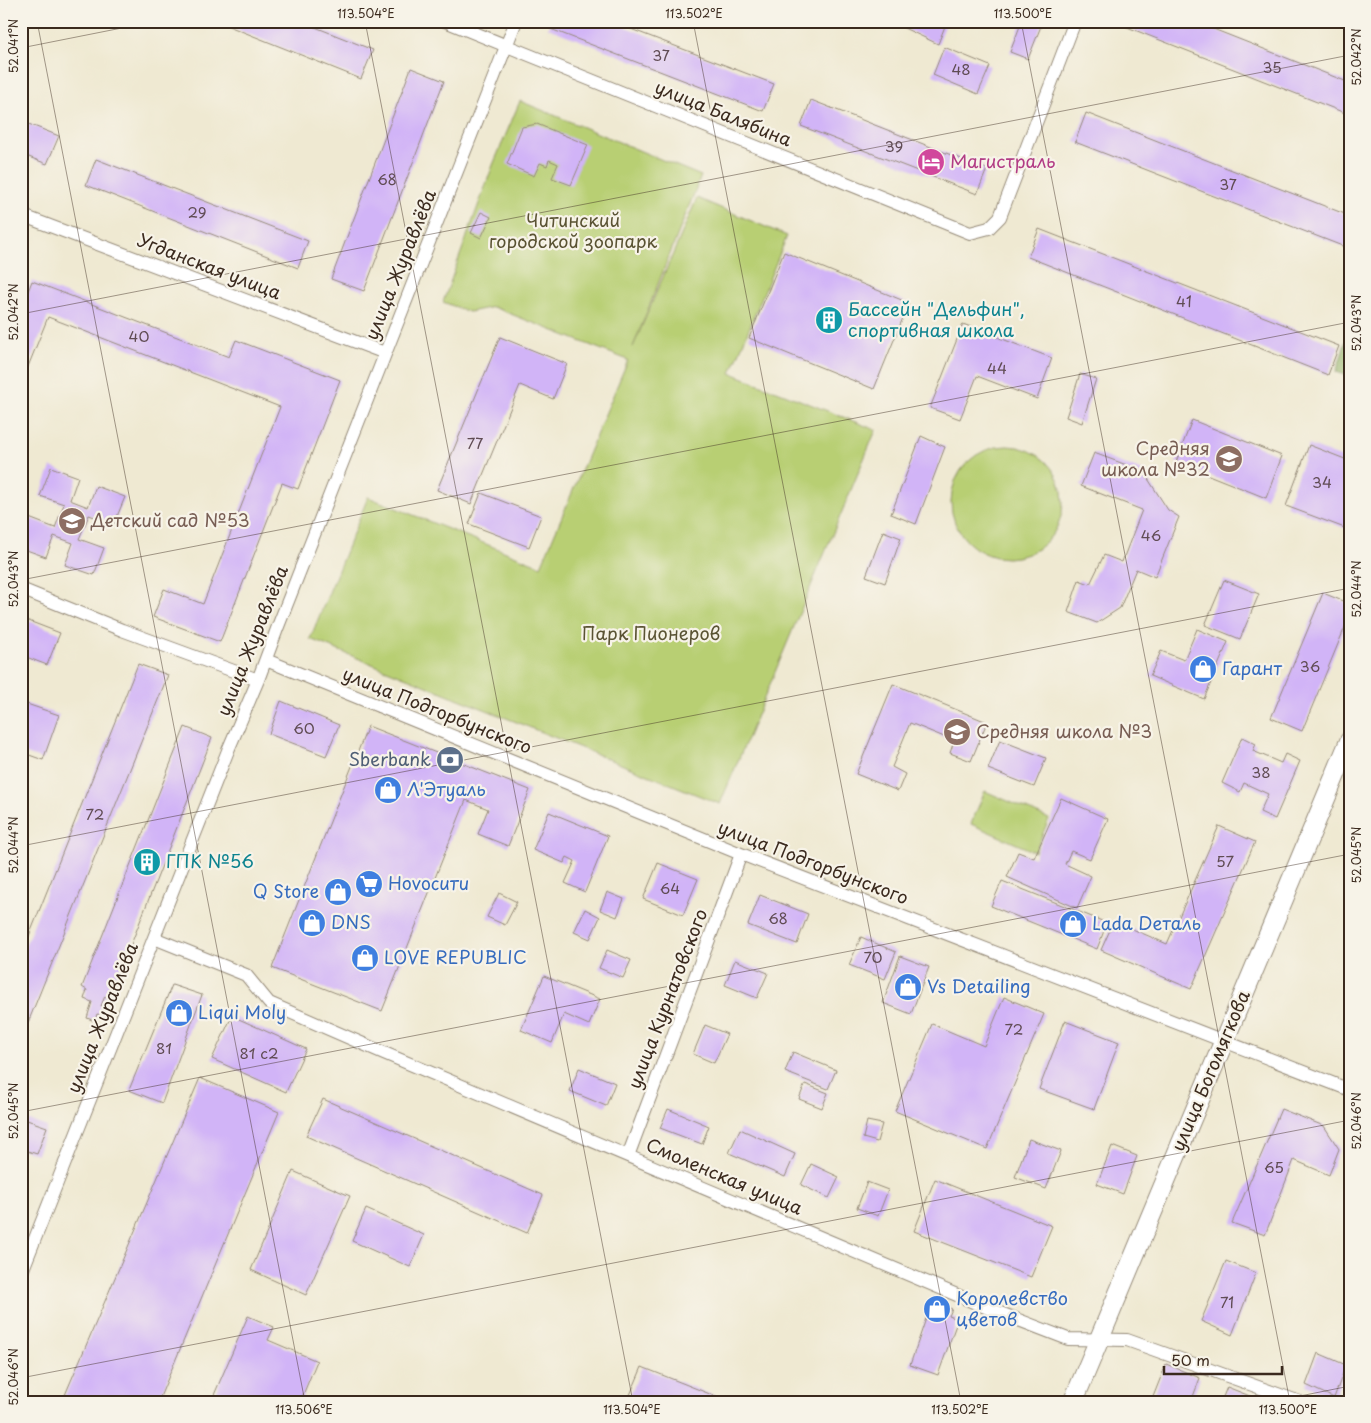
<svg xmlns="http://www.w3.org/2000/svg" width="1371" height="1423" viewBox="0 0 1371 1423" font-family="'Playpen Sans',sans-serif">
<rect width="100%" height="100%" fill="#f7f3e8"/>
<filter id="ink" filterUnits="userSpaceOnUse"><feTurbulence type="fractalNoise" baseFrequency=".02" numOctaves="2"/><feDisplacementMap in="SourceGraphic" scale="10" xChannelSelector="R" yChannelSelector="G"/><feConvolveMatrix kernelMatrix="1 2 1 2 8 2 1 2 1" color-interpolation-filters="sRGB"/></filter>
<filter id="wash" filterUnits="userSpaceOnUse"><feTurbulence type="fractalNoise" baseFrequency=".0096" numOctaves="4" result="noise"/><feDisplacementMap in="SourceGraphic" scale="20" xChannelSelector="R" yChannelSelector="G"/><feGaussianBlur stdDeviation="1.12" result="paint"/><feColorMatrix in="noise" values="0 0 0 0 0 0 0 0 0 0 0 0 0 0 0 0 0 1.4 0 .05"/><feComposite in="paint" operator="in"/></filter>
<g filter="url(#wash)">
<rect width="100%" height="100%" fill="#efe9d2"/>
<!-- green -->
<path fill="#b8cf73" stroke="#7a7c48" d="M520 101 701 176 633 347 697 198 787 236 731 373 876 430 720 804 310 639 368 497 541 566 628 360 493 307 469 312 443 302 493 165Z
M951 502a56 56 0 1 1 112 0a56 56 0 1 1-112 0Z
M985 791 1049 819 1035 852 971 824Z"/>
<!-- forest -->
<path fill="#92b265" stroke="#666e42" d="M1350 325V377L1336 372 1346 340V330Z"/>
<g id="blocks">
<!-- building -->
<path fill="#d1b4f7" d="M216 21H300L373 50 361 79Z
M551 21H610L774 84 763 111 548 28Z
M889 21H947L938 44Z
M1022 21H1043L1028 59 1010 52Z
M1124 21H1193L1350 83V115L1122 25Z
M944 47 990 66 978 94 933 75Z
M411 68 444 81 364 291 331 279Z
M811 100 987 169 977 194 801 126Z
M1086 113 1350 216V249L1075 142Z
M21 121 59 136 47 164 21 154Z
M537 124 588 145 571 185 552 178 558 164 549 160 547 166 540 163 534 176 507 164 522 127Z
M96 159 308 241 298 268 86 185Z
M481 212 491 217 481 238 471 233Z
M1039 229 1339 346 1328 375 1028 257Z
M784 252 909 303 874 389 749 338Z
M32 281 229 357 236 340 340 380 298 489 282 483 220 642 153 617 164 589 203 604 280 407 48 317 21 384V309Z
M963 324 1052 358 1037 399 977 376 960 419 930 408Z
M500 337 567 364 553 399 520 385 471 504 437 490Z
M1080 374 1096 379 1082 423 1066 417Z
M1192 420 1282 456 1266 498 1176 462Z
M921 436 945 447 916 524 891 514Z
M1309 445 1350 461V530L1286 506Z
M1094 453 1143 471 1168 510 1179 517 1155 577 1136 569 1120 608 1097 623 1068 612 1079 580 1090 584 1104 555 1122 562 1142 510 1081 486Z
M51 467 78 477 70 500 88 507 96 486 125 497 114 524 89 515 79 539 104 548 94 575 65 565 73 543 54 536 46 557 21 548V539L29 518 55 528 64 504 40 496Z
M481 493 541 516 529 547 469 524Z
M883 531 901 538 885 583 866 576Z
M1224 580 1259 594 1240 639 1205 625Z
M1323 593 1350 604V615L1302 731 1271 718Z
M21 618 60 633 47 665 21 655Z
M1197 629 1228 642 1204 699 1150 676 1161 651 1184 660Z
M138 664 168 675 21 1040V956Z
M893 684 987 722 971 761 950 753 954 741 910 723 892 767 905 774 898 791 856 774Z
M281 701 339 725 326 756 269 734Z
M21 702 59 715 43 760 21 752Z
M368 726 530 790 508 846 478 834 488 809 466 800 382 1011 272 968Z
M185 727 212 738 110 998 105 996 101 1006 104 1007 101 1015 97 1014 95 1021 87 1018 92 1002 84 999 87 990 82 987Z
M1242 737 1256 744 1253 751 1281 763 1285 754 1300 761 1275 819 1260 812 1268 794 1244 783 1240 792 1222 783Z
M1000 740 1046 758 1034 787 988 769Z
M1061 798 1108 819 1090 859 1071 851 1065 864 1091 876 1077 908 1007 877 1018 852 1034 858Z
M549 812 608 836 585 892 565 883 575 861 567 857 564 863 533 850Z
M1219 826 1255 842 1191 989 1101 950 1114 921 1167 944Z
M658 863 698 879 683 915 643 899Z
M1002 881 1107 923 1097 949 991 906Z
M607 892 624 899 617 917 600 910Z
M499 893 517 902 505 925 487 917Z
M760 895 808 914 797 944 748 925Z
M585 909 600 917 590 939 574 932Z
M861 937 896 952 885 979 849 965Z
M607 950 631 960 623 978 599 968Z
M900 956 929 967 911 1014 883 1003Z
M735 960 768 973 757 998 725 985Z
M544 976 600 999 589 1025 564 1014 552 1043 521 1030Z
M172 985 202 995 162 1103 129 1090Z
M1004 997 1044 1014 987 1149 895 1111 932 1024 984 1046Z
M232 1016 306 1049 286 1092 212 1059Z
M1065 1021 1119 1042 1094 1109 1039 1089Z
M705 1025 727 1034 714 1063 693 1054Z
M793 1052 836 1070 828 1089 785 1072Z
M579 1068 615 1083 606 1106 570 1091Z
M200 1078 279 1112 158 1402H62Z
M805 1084 828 1093 822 1108 799 1099Z
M323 1099 543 1195 527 1233 306 1136Z
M668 1109 709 1126 702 1144 660 1128Z
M1281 1109 1324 1126 1339 1149 1329 1175 1294 1160 1265 1235 1232 1223Z
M24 1119 47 1127 37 1154 21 1149V1127Z
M867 1121 882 1124 877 1142 863 1138Z
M740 1129 795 1154 785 1177 729 1153Z
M1029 1139 1061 1151 1046 1189 1015 1177Z
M1112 1146 1137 1156 1123 1194 1097 1184Z
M811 1164 839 1177 829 1198 801 1185Z
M293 1171 350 1196 306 1295 251 1270Z
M935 1179 1052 1226 1031 1277 914 1231Z
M867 1182 888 1190 878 1216 857 1208Z
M366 1209 424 1235 410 1267 352 1241Z
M1226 1261 1256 1273 1232 1335 1201 1321Z
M932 1301 952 1309 949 1316 958 1319 938 1375 910 1365Z
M248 1316 274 1327 268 1340 317 1361 300 1402H211Z
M1318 1353 1346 1365 1334 1398 1306 1385Z
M1166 1364 1200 1378 1191 1402H1151Z
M642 1367 730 1402H627Z
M1227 1387 1260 1400 1259 1402H1221Z"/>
</g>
</g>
<g filter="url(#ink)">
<use href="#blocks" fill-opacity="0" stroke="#958a78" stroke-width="1"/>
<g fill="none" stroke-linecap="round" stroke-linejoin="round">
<!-- minor casing -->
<g stroke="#958a78" stroke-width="14">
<path id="minor" d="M445 21 970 233 989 228 1000 217 1075 21
M21 215 385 353
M21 589 122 630 258 680
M266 660 741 854 1350 1090
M154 938 246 975 269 1003 384 1053 990 1309 1068 1339 1127 1340 1300 1402
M628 1156 741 854
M21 1274 229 748 258 680 277 629 516 21"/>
</g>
<!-- secondary casing -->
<g stroke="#958a78" stroke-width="21">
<path id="secondary" d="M1073 1402 1350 740"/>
</g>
<!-- minor -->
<use href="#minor" stroke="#fff" stroke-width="12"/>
<!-- secondary -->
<use href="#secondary" stroke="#fff" stroke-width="19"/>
</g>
</g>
<!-- ticks -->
<path fill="none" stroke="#3b2a1e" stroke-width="1" stroke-opacity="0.45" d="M37 21 305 1402M365 21 633 1402M693 21 961 1402M1021 21 1290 1402M1350 21V22M21 48 157 21M21 314 1350 55M21 580 1350 322M21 846 1350 588M21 1112 1350 854M21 1378 1350 1120M1270 1402 1350 1386"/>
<!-- icons -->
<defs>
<g id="hotel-disc" transform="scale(1.4375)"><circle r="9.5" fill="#d1479c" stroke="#f7f3e8"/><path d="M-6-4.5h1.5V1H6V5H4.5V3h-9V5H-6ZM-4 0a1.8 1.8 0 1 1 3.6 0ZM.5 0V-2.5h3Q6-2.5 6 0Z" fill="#fff"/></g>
<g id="building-disc" transform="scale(1.4375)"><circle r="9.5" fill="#0f9aa8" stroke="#f7f3e8"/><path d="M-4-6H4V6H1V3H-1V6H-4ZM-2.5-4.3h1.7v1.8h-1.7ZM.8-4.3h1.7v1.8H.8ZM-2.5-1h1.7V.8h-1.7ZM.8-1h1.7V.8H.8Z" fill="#fff"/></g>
<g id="school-disc" transform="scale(1.4375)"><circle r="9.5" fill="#8d6e63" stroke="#f7f3e8"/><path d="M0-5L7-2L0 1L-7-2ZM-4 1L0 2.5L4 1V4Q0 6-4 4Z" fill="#fff"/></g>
<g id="shop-disc" transform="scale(1.4375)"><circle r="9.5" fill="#3f7fe0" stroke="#f7f3e8"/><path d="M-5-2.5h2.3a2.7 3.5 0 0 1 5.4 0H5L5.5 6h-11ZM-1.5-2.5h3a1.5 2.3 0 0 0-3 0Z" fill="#fff"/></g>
<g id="bank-disc" transform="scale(1.4375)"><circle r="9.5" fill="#5c6f8a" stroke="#f7f3e8"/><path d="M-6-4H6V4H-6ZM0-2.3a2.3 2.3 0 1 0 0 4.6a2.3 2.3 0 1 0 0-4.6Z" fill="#fff"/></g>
<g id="supermarket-disc" transform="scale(1.4375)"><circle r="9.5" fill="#3f7fe0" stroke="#f7f3e8"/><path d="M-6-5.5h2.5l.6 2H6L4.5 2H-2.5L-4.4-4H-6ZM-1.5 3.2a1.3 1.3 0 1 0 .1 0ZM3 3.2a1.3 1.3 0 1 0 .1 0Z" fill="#fff"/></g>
</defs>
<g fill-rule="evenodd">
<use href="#hotel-disc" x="931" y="162"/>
<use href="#building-disc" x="829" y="320"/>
<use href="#school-disc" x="1229" y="459"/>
<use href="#school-disc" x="72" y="521"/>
<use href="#shop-disc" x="1203" y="669"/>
<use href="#school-disc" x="957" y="732"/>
<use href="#bank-disc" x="450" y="760"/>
<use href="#shop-disc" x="388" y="790"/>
<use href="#building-disc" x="147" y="862"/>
<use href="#supermarket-disc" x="369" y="884"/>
<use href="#shop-disc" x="338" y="892"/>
<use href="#shop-disc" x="312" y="923"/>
<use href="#shop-disc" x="1073" y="924"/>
<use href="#shop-disc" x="365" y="958"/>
<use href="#shop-disc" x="908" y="987"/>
<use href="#shop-disc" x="179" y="1013"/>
<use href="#shop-disc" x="937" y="1309"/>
</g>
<g text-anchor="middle" stroke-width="4.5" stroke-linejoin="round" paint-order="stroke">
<!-- number labels -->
<g font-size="15" fill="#604c54">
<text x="661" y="61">37</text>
<text x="1272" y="73">35</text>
<text x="961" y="75">48</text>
<text x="894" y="152">39</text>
<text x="387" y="185">68</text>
<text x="1228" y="190">37</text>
<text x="197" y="218">29</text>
<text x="1184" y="307">41</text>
<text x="139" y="342">40</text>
<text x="997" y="374">44</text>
<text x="475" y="449">77</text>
<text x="1322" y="488">34</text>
<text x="1151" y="541">46</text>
<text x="1310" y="672">36</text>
<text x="304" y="734">60</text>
<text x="1261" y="778">38</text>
<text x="95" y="820">72</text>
<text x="1225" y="867">57</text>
<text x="670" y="894">64</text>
<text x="778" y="924">68</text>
<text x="873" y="963">70</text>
<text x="1014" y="1035">72</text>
<text x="164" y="1054">81</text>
<text x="259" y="1059">81 с2</text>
<text x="1274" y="1173">65</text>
<text x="1227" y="1308">71</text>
</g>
<!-- street labels -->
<g font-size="18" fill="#3b2a1e" stroke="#f7f3e8">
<text transform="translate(723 114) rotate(22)" y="6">улица Балябина</text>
<text transform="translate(401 265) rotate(-68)" y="6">улица Журавлёва</text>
<text transform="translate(209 267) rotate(21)" y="6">Угданская улица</text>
<text transform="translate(253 641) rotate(-68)" y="6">улица Журавлёва</text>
<text transform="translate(437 711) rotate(22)" y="6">улица Подгорбунского</text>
<text transform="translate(813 863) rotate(21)" y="6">улица Подгорбунского</text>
<text transform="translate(668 999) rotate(-69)" y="6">улица Курнатовского</text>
<text transform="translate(103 1018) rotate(-68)" y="6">улица Журавлёва</text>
<text transform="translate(1211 1071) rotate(-67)" y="6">улица Богомягкова</text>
<text transform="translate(724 1177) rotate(23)" y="6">Смоленская улица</text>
</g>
<!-- hotel labels -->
<g font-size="18" fill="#b23c85" stroke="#f7f3e8" text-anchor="start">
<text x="950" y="168">Магистраль</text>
</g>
<!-- park labels -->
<g font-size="18" fill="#5a5333" stroke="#f7f3e8">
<text x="573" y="227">Читинский<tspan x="573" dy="21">городской зоопарк</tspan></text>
<text x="651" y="640">Парк Пионеров</text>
</g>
<!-- culture labels -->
<g font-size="18" fill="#0d838f" stroke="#f7f3e8" text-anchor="start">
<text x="848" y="316">Бассейн "Дельфин",<tspan x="848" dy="21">спортивная школа</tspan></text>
<text x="166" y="868">ГПК №56</text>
</g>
<!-- education labels -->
<g font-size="18" fill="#785e54" stroke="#f7f3e8" text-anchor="start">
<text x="1210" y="455" text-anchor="end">Средняя<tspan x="1210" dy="21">школа №32</tspan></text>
<text x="91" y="527">Детский сад №53</text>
<text x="976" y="738">Средняя школа №3</text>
</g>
<!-- shop labels -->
<g font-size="18" fill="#366cbe" stroke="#f7f3e8" text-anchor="start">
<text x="1222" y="675">Гарант</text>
<text x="407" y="796">Л'Этуаль</text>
<text x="388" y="890">Ноvосити</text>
<text x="319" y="898" text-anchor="end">Q Store</text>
<text x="331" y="929">DNS</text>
<text x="1092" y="930">Lada Dеталь</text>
<text x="384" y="964">LOVE REPUBLIC</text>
<text x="927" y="993">Vs Detailing</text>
<text x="198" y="1019">Liqui Moly</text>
<text x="956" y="1305">Королевство<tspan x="956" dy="21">цветов</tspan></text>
</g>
<!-- service labels -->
<g font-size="18" fill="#4e5e75" stroke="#f7f3e8" text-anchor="end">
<text x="431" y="766">Sberbank</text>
</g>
</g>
<!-- margin -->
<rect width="1371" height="1423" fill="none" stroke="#f7f3e8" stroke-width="55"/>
<!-- scale -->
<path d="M1164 1366v8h118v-8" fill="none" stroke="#3b2a1e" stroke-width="2.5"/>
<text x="1171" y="1366" font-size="15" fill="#3b2a1e" stroke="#f7f3e8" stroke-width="4" paint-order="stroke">50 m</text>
<rect x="28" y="28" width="1316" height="1368" fill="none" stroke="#3b2a1e" stroke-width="2"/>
<g font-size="12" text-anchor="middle" fill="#3b2a1e">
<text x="366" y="18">113.504°E</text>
<text x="694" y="18">113.502°E</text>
<text x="1023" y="18">113.500°E</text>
<text transform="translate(14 46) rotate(-90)" y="4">52.041°N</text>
<text transform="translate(1357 57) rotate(-90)" y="4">52.042°N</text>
<text transform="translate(14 312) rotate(-90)" y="4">52.042°N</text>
<text transform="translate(1357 323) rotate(-90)" y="4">52.043°N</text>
<text transform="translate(14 579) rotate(-90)" y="4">52.043°N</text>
<text transform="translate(1357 589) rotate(-90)" y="4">52.044°N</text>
<text transform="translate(14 845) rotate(-90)" y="4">52.044°N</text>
<text transform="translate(1357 855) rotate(-90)" y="4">52.045°N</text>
<text transform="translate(14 1111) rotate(-90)" y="4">52.045°N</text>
<text transform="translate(1357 1121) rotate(-90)" y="4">52.046°N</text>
<text transform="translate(14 1377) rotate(-90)" y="4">52.046°N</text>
<text x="304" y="1414">113.506°E</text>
<text x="632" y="1414">113.504°E</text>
<text x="960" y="1414">113.502°E</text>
<text x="1288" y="1414">113.500°E</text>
</g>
</svg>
